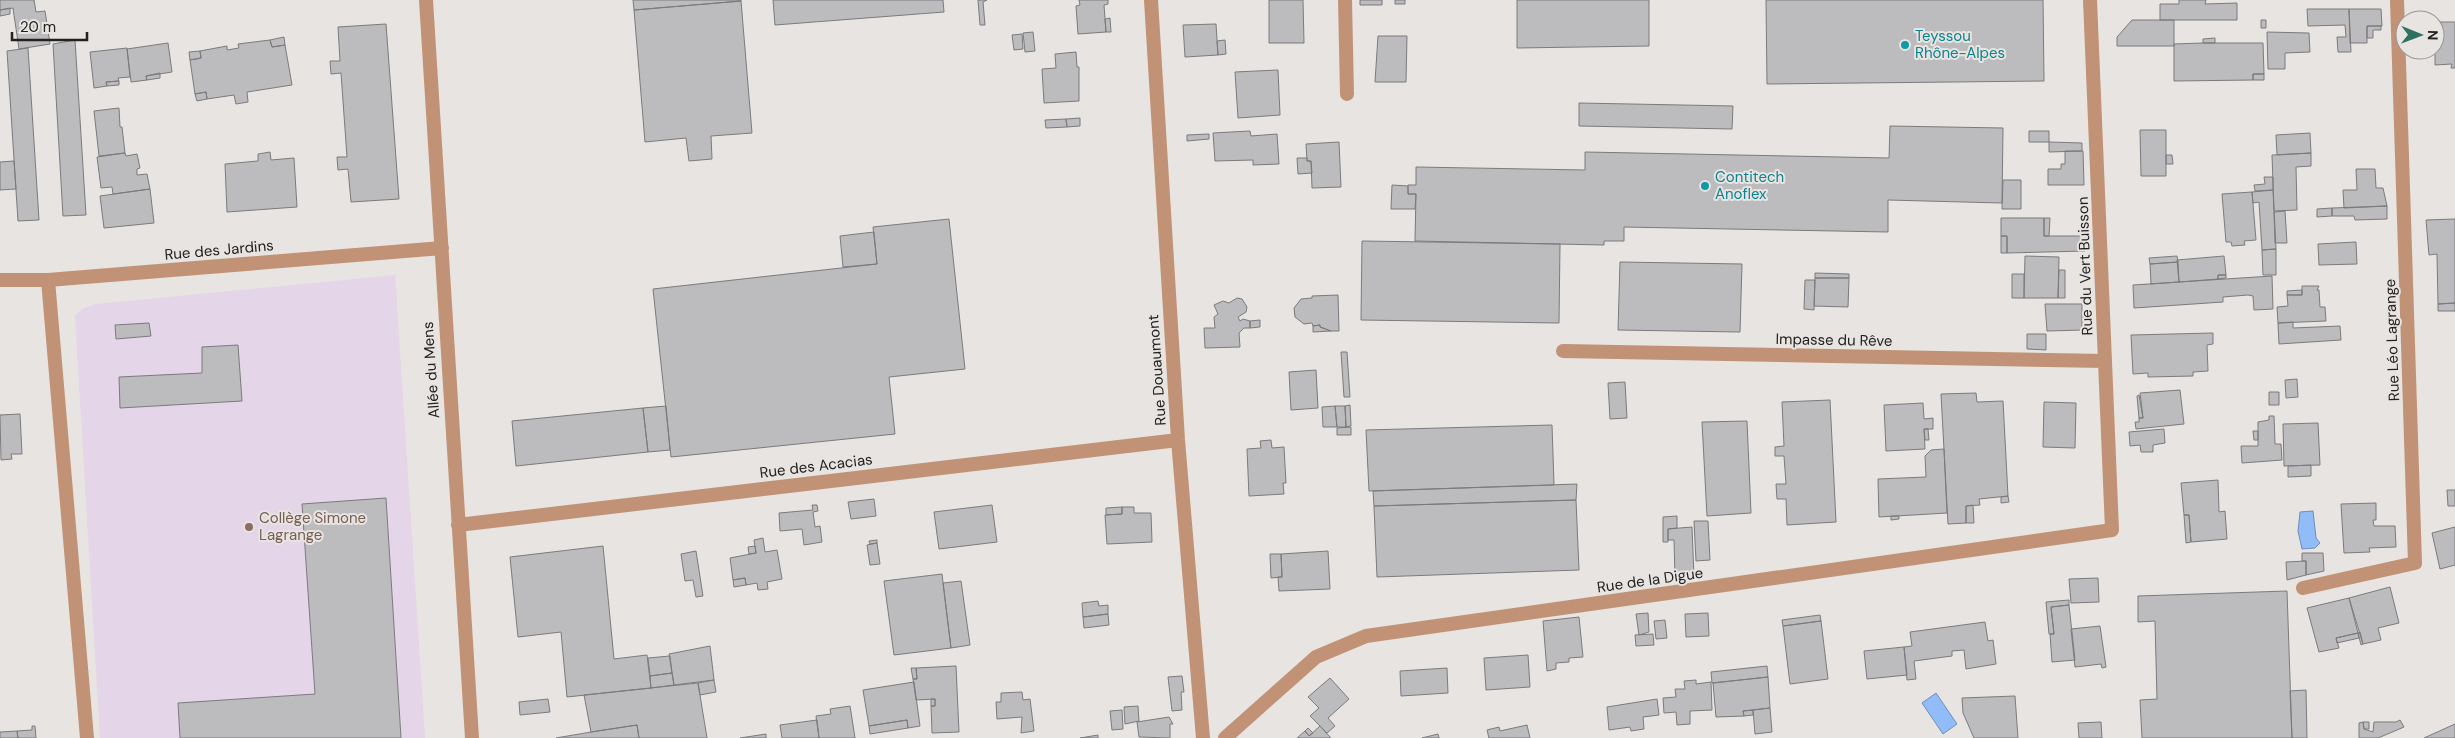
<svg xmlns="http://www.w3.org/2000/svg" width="2455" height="738" viewBox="0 0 2455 738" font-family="'DM Sans',sans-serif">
<rect width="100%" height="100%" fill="#e7e4e1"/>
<!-- education -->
<path fill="#e4d5e8" d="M395 275 425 738H100L75 316 82 309 96 304Z"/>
<!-- water -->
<path fill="#91bcf8" stroke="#708eb8" d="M2313 511 2316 538 2320 543 2315 548 2302 549 2298 531 2300 512Z
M1936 693 1957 724 1943 734 1922 703Z"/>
<!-- building -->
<path fill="#bcbcbf" stroke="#7b7b7e" d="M0 0H34L36 12 45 11 50 44 19 49 13 8 0 10Z
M633 0H741V1L634 10Z
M773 0H943L944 12 775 25Z
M978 0H987L983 2 985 25H980Z
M1079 0H1108V4L1104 5 1106 32 1078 34 1076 6 1080 5Z
M1269 0H1303L1304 43H1269Z
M1360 0H1382V5H1360Z
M1395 0H1405V4H1395Z
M1517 0H1649V46L1517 48Z
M1766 0H2043L2044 81 1767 84Z
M2179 0H2206L2205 4 2237 3V20H2160V4H2179Z
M741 1 752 133 711 136 712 159 689 161 686 138 645 142 634 10Z
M10 8V14L0 16V10Z
M2307 9H2349L2351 52H2338L2337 37H2346L2345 25 2308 26Z
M2349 9H2381L2382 26H2367V43H2350Z
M1110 18 1111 32H1106L1105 19Z
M2132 20H2174V46H2117V37Z
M2261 20H2266V28H2261Z
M2435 22H2455V68H2451L2452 64 2435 65Z
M386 24 399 199 351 202 348 169 338 170 337 157H347L341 73 331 74 330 61H340L338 27Z
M1216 24 1218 55 1185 57 1183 25Z
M2367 26H2381V30H2373V38H2367Z
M1033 32 1035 51 1025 52 1023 33Z
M2267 32 2309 33 2310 52 2285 53V69H2268Z
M1022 34 1023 49 1014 50 1012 35Z
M1378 36H1407L1406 82H1375Z
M284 37 285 45 272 47 270 40Z
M2215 38V43H2203V39Z
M75 40 86 215 63 216 53 44Z
M270 40 272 47 285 45 292 85 247 92 248 102 236 104 234 95 207 99 206 92 195 94 190 60 201 58 200 51 227 46V50L239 48 238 44Z
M1225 40 1226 54 1218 55 1217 41Z
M168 43 172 72 146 76 147 80 131 82 127 49Z
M2203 43H2263L2264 74H2253V80L2174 81V44Z
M28 48 39 220 18 221 7 51Z
M127 48 130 77 118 78 119 81 106 82 107 86 94 88 90 52Z
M200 51 201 58 190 60 189 52Z
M1076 52 1077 67H1079V101L1044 103 1042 69 1056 68 1055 54Z
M1278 70 1280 115 1238 118 1235 72Z
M160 73V78L147 80 146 76Z
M2253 74H2264V80H2253Z
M119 81V85L107 86 106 82Z
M206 92 207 99 197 101 195 94Z
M1579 103 1733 106 1732 129 1579 126Z
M119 108 120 127H122L125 153 99 156 94 111Z
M1080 118V126L1067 127 1066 119Z
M1066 119 1067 127 1046 128 1045 120Z
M1890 126 2003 128 2002 203 1888 200V232L1624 227V241H1604V245L1415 241 1416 194H1408V185H1416V167L1585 170V152L1889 158Z
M2140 130H2166V176H2141Z
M1250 131 1251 136 1277 134 1279 164 1253 165V160L1215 161 1213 133Z
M2029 131H2049V142H2029Z
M2310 133 2311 153 2277 155 2276 135Z
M1209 134V139L1187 141V135Z
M1339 142 1341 187 1312 188 1311 161H1307L1306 144Z
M2049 142 2082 143V151L2049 152Z
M2065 151H2083L2084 185H2048V169H2061V164H2065Z
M270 152 271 160 294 158 297 207 227 212 225 164 258 161V154Z
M125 153 126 156 137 154 140 168 137 169V175L147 174 150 189 113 194 112 187 101 188 97 157Z
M2311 153V166L2296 167 2297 210 2274 211 2272 155Z
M2166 155H2172L2173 164H2166Z
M1297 158H1307V161H1311L1312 173 1298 174Z
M14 161 16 189 0 190V162Z
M2356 169H2375L2376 188H2383L2387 206 2344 208 2343 190H2357Z
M2264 177H2273V190L2255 191 2254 185 2265 184Z
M2003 180H2021V209H2002Z
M1392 185 1408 186V194H1416L1415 209H1391Z
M150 189 154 223 104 228 100 196Z
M2273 190 2276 249 2262 250 2259 202 2253 203 2252 192Z
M2252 192 2256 240 2244 241 2245 245 2232 246 2231 242H2226L2222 194Z
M2387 206V219L2355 220 2354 216H2332V208Z
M2332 208V216L2317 217V209Z
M2285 211 2287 243H2275L2274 212Z
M2001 218H2044V236H2084L2085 251 2007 253V236H2001Z
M2044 218H2050L2049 236H2044Z
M949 219 965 369 889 377 895 434 671 457 653 289 877 264 873 227Z
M2455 219V303L2438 304 2437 254 2429 255 2426 220Z
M874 232 877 264 843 267 840 236Z
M2001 236H2007V253H2001Z
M1362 241 1560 244 1559 323 1361 320Z
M2356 242 2357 264 2319 265 2318 244Z
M2276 249V275H2263L2262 250Z
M2025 256 2059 257 2058 298H2024Z
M2177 256 2178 262 2150 264 2149 258Z
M2224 256 2226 275H2218V279L2179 282 2177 260Z
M1620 262 1742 264 1740 332 1618 330Z
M2178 262 2179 282 2151 284 2150 264Z
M2059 270H2065V298H2058Z
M1815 273 1849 274V278H1815Z
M2012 274H2024V298H2012Z
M2218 275H2226V278L2218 279Z
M2272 276 2273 309 2254 310 2253 296 2248 295 2223 297V302L2134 308 2133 285Z
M1815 278H1849L1848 307 1814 306Z
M1805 280H1815L1814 310 1804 309Z
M2302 286H2319L2317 290H2319L2320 307H2325L2326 321 2278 323 2277 307 2288 306 2287 295H2302Z
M2302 290V295H2287V291Z
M1338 295 1339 331H1331L1320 327V325L1313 326 1312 323 1304 324 1295 317 1294 308 1301 299 1312 298V296Z
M1237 298 1242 299 1247 307 1246 312 1238 317 1240 321 1243 319 1250 321V328H1244L1239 333 1240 347 1205 348 1204 328H1215L1214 317 1218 314 1214 305 1223 301 1229 303Z
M2455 303V311H2438V304Z
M2045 304H2082V330L2047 331Z
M1260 320V327L1250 328V321Z
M2293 322V328L2340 326 2341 340 2279 344 2278 323Z
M149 323 151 336 116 339 115 325Z
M1320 325V327L1331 331 1313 332V326Z
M2213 333V344L2207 345 2208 371 2193 372V376L2148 377V373L2133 374 2131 335Z
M2027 334H2046V350L2027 349Z
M238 345 242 401 120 408 119 377 202 373V347Z
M1341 352H1347L1350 397H1344Z
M1316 370 1318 408 1291 410 1289 372Z
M2297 379 2298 397 2286 398 2285 380Z
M1625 382 1627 418 1610 419 1608 383Z
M2180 390 2184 424 2136 429 2135 422H2139V418H2143L2140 393Z
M2269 392H2279V405H2269Z
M1976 393 1977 402 2003 401 2008 496 1979 499 1980 505 1966 506V523L1948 524 1941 394Z
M2139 395 2141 406 2143 418H2139L2137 396Z
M1830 400 1836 522 1787 525 1786 499H1777L1776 484H1786L1784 456H1775V447L1784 446 1782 402Z
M2044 402 2076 403 2075 448 2043 447Z
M1923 403 1924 419 1933 418V429H1924L1925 449 1886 451 1884 405Z
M1350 405 1351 426 1346 427 1345 406Z
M666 406 670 450 648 452 643 408Z
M1335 406H1345L1346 427H1337Z
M1335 406 1337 427H1323L1322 407Z
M643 408 648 452 516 466 512 421Z
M20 414 22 454H11L12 459 1 460 0 415Z
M2269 416H2274L2275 444H2281L2282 460 2242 463 2241 446H2258V422L2269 420Z
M1747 421 1751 513 1707 516 1702 422Z
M2318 423 2320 465 2284 466 2283 424Z
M1552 425 1554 485 1369 491 1366 430Z
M1351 427V435H1337V428Z
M1924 429H1928L1929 440H1925Z
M2164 429 2165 443 2153 445V452H2141L2140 445 2130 446 2129 432Z
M2253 431H2258V440H2254Z
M1271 440 1272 448 1284 447 1286 483H1283L1284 494 1249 496 1247 449 1261 448 1260 441Z
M1944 449 1947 513 1879 517 1878 479 1926 477 1925 456 1931 450Z
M2311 465V476L2288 477V466Z
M2218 480 2219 512 2225 511 2227 539 2191 542 2189 515H2184L2181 483Z
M1577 484 1576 500 1374 506 1373 491Z
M2447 490H2455V506H2448Z
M2008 496 2009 502 2001 503V497Z
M386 498 401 738H180L178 703 315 694 302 504Z
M874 499 876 516 851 519 848 502Z
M1576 500 1579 570 1377 577 1374 506Z
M2376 503V520H2373L2374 526H2395L2396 547 2369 548 2370 552 2344 553 2341 504Z
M812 505H817L818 511 813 512 815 527 820 526 822 542 804 545 802 529 780 531 779 513 813 510Z
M992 505 997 542 939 549 934 512Z
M1973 505 1974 523H1966V506Z
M1122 507H1134V513H1151L1152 542 1107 544 1105 515 1122 514Z
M1122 507V514L1106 515V508Z
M2184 515H2189L2191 542 2186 543Z
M1677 516V528L1668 529V542H1663V517Z
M1891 516H1899V519L1891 520Z
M1694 521H1708L1710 560 1696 561Z
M1692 527 1694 577 1675 578 1674 540H1668V529Z
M2455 527V565L2440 569 2432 533Z
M763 538 765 552 777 550 782 579 767 582 768 589 758 590 757 583 746 585 745 578 733 580 730 558 756 553 754 540Z
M877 540V543L870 544 869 541Z
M877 543 880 564 870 565 867 545Z
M603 546 614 659 647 655 651 688 567 697 561 632 518 637 510 557Z
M755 546 756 553 749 554 748 547Z
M696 551 703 596 696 597 693 580 685 581 681 554Z
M1328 551 1330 589 1279 591 1278 577H1282L1281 554Z
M2302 553H2323L2324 571 2306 575V561H2302Z
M1270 554H1281L1282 577 1271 578Z
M2306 561V575L2287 580 2286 562Z
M942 574 951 648 894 655 884 581Z
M745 578 746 585 734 587 733 580Z
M2098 578 2099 602 2071 603 2069 579Z
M961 581 970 645 951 648 943 583Z
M2390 587 2399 623 2378 628 2381 640 2363 644 2349 598Z
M2287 591 2292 738H2142L2140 700 2157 699 2155 621 2138 622V596Z
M2349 598 2358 633 2336 638 2339 648 2319 652 2307 608Z
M2069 600V605L2051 607 2054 634H2049L2046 602Z
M1098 601 1099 606 1108 605V614L1083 617 1082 603Z
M2069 605 2075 660 2052 662 2050 634H2054L2051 607Z
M1648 613 1649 632 1639 635 1636 614Z
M1708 613 1709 636 1686 637 1685 614Z
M1108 614 1109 625 1084 628 1083 617Z
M1820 615 1821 621 1783 626 1782 620Z
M1579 617 1583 657 1569 658V662L1556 663V669L1547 671 1543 621Z
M1665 620 1667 638 1656 639 1654 621Z
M1821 621 1828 679 1790 684 1783 626Z
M1985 622 1988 641 1993 640 1996 664 1966 669 1964 650 1952 651V656L1914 661 1916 679 1907 680 1904 647 1912 646 1910 632Z
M2100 626 2106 667 2102 668 2101 664 2075 667 2071 629Z
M2360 632 2363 644 2361 645 2358 633Z
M2358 633 2359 638 2337 643 2336 638Z
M1653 634 1654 645 1636 646 1635 635Z
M710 646 714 680 674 685 669 654Z
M1904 647 1907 675 1867 679 1864 651Z
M1528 655 1530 687 1486 690 1484 658Z
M670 656 672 673 650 676 648 658Z
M956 666 959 732 932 733 931 706H935V699L916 700 913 679H917L916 668Z
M1767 666 1768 677 1712 683 1711 672Z
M911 668H916L917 679H913Z
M1447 668 1448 693 1401 696 1400 671Z
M672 673 674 685 651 688 650 676Z
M1182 676 1184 692H1181L1182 710 1172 711 1168 677Z
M1768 677 1770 708 1743 711 1744 716 1716 717 1713 683Z
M1330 678 1349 699 1328 718 1335 726 1327 733 1310 716 1319 708 1308 697Z
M714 680 716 692 700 695 698 683Z
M1696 680V684L1711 682 1712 710 1690 711V724L1677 725 1676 712 1664 713 1663 698 1676 697 1675 689H1685L1684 681Z
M914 682 920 726 908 728 907 720 869 726 863 690Z
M698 683 707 738H639L637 725 591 732 584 695Z
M2306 690 2307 738H2292L2290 691Z
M1022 692 1023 700 1030 699 1034 731 1021 733 1022 717 997 719 996 702H1001V693Z
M2015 696 2018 738H1974L1963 713 1962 698Z
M548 699 550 712 520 715 519 702Z
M931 699H935V706H931Z
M1657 699 1659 715 1643 717 1644 729 1631 731 1630 727 1609 730 1607 707Z
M850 706 855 738H819L816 716 831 714 830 709Z
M1138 706 1139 721 1125 724 1124 707Z
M1770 708 1772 732 1755 734 1753 710Z
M1122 710 1123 729 1112 730 1110 711Z
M1753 710V715L1744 716 1743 711Z
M1169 717 1173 724H1170V738L1139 737 1137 722Z
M817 720 819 738H782L780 725Z
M907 720 908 728 870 734 869 726Z
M2400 720 2404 727 2378 738H2359V723L2363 722 2364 729 2373 732 2374 722H2396Z
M2101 722 2102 738H2079L2078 723Z
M2363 722H2369V729H2364Z
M2455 724V738H2424Z
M637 725 639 738H556L591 732Z
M1527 725 1530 738H1489L1487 730 1499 727 1500 731Z
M32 726H35L36 738H18L17 731 32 730Z
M1320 726 1331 738H1297L1305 731 1309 736Z
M1308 728 1313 733 1309 736 1305 731Z
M17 731 18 738H0V732Z
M766 734V738H740Z
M1438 734 1439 738H1422Z
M1098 735V738H1080Z"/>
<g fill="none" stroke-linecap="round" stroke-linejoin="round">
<!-- minor -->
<path stroke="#c19275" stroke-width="14" d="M426 0 472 738
M1151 0 1178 440 1203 738
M1345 0 1347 94
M0 280H48L442 248
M48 280 87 738
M1563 351 2105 361
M458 525 1178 440
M2303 588 2415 563 2397 0
M1225 738 1316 657 1366 636 2112 530 2090 0"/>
</g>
<!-- markers -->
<g fill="#0f9aa8" stroke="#e7e4e1" stroke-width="2">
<circle cx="1905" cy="45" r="5"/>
<circle cx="1705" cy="186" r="5"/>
</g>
<circle fill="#8d6e63" stroke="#e7e4e1" stroke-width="2" cx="249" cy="527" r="5"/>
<g text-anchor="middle" stroke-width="4" stroke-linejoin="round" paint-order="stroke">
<!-- culture labels -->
<g font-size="15" fill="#0d838f" stroke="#e7e4e1" text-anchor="start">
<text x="1915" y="41">Teyssou<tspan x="1915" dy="17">Rhône-Alpes</tspan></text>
<text x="1715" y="182">Contitech<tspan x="1715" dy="17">Anoflex</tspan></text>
</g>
<!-- street labels -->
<g font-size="15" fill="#232221" stroke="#e7e4e1">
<text transform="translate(219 250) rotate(-5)" y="5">Rue des Jardins</text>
<text transform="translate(2085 266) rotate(-92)" y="5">Rue du Vert Buisson</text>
<text transform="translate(1834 340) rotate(1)" y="5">Impasse du Rêve</text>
<text transform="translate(2392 340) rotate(-92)" y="5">Rue Léo Lagrange</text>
<text transform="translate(431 370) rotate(-94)" y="5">Allée du Mens</text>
<text transform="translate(1157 370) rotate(-94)" y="5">Rue Douaumont</text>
<text transform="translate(816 466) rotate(-7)" y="5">Rue des Acacias</text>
<text transform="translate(1650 580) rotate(-8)" y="5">Rue de la Digue</text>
</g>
<!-- education labels -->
<g font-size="15" fill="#785e54" stroke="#e7e4e1" text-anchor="start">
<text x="259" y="523">Collège Simone<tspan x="259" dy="17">Lagrange</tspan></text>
</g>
</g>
<!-- north arrow -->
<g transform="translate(2420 35) rotate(91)"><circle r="24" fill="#e7e4e1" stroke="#999694"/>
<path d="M0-4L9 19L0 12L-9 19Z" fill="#2f7161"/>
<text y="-8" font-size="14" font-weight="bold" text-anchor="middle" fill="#232221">N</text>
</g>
<!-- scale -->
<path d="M12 32v8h75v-8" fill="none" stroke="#232221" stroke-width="2.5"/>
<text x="20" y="32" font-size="15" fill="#232221" stroke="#e7e4e1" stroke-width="4" paint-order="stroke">20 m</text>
</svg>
